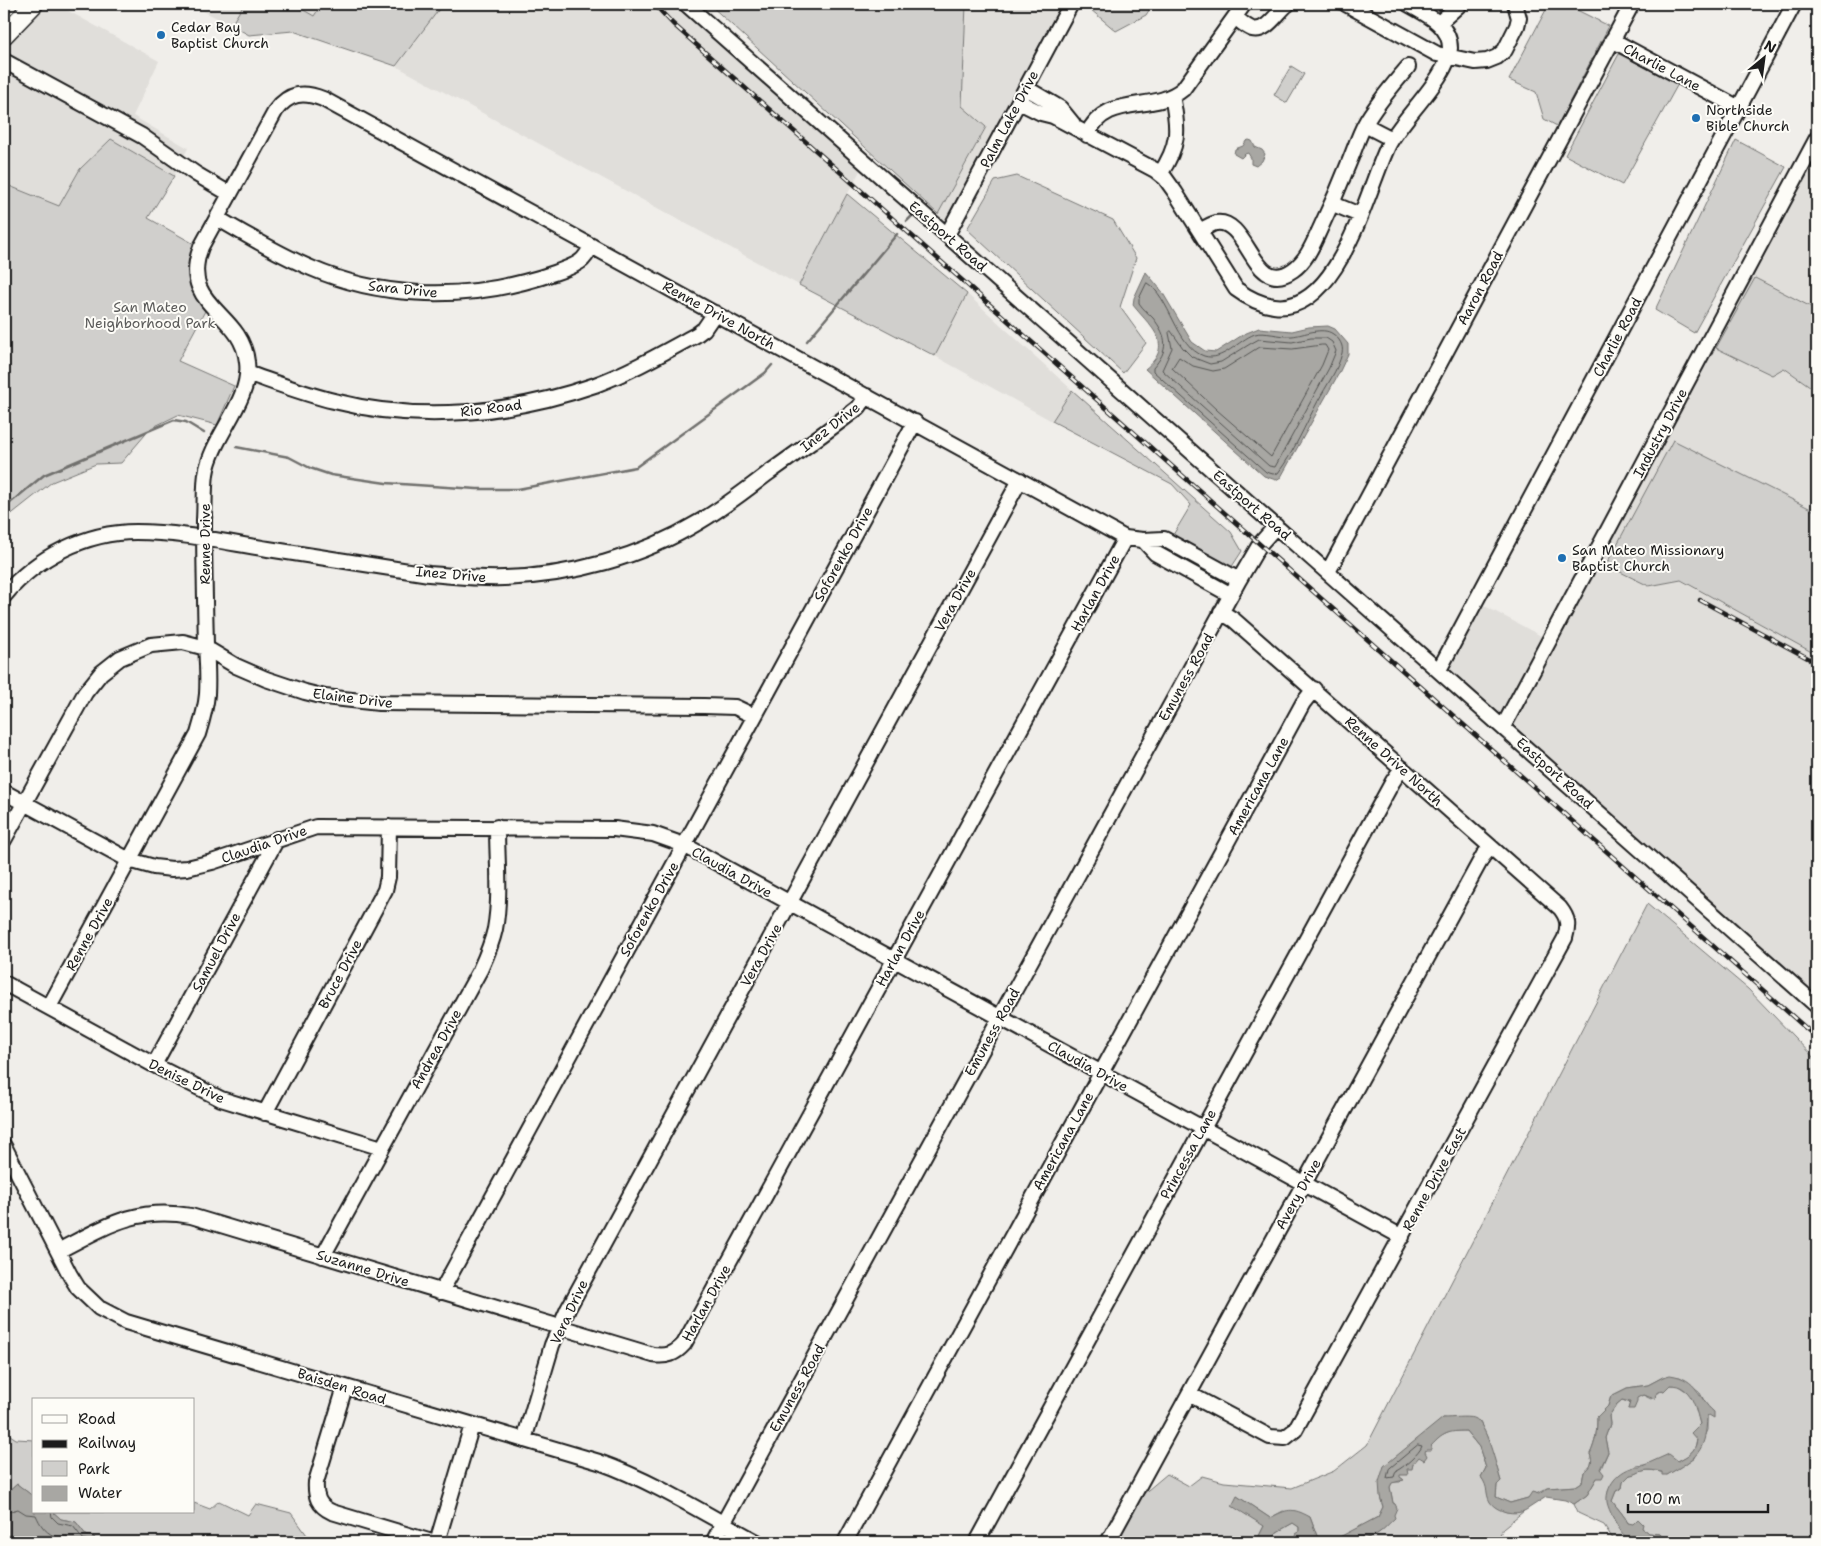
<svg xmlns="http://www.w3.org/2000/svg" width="1821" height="1546" viewBox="0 0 1821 1546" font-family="'Shantell Sans',sans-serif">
<rect width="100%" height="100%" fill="#f0eeea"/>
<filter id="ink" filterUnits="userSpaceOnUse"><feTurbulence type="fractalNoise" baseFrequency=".02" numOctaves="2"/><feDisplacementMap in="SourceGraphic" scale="10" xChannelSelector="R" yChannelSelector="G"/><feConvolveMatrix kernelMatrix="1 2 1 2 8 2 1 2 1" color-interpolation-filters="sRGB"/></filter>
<g filter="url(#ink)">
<!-- built -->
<path fill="#e0deda" d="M44 4H56L159 61 133 116 188 148 174 176 111 139 80 169 59 206 7 185 4 188V45Z
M189 4H244L231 25Z
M271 4H322L314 17 293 4 277 7Z
M443 4H678L862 167 799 285 396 66Z
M966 4H1065L946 226 938 214 986 128 962 107Z
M1817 128V310L1755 278 1784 368 1817 391V512L1673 441 1649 586 1680 580 1817 655V996L1444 668 1479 603 1545 638Z
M967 294 1072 390 1052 421 935 356Z"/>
<!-- green -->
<path fill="#d0cfcc" stroke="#767674" d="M244 4H271L278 7 293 4 314 16 322 4H443L396 66 293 31 249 35 231 25Z
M709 4H966L962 106 986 127 938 214Z
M1084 4H1153L1146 15 1116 31Z
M1549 4H1565L1609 26 1557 126 1544 119 1536 92 1509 80Z
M1619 54 1678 84 1622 185 1565 155Z
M1291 66 1304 74 1287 103 1274 95Z
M111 139 174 176 148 218 196 245C184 268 190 290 205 311L178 361 234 386 217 425 178 415 151 428 121 463 96 464 52 482 4 520V188L7 185 59 206 80 169Z
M1736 140 1786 167 1694 333 1655 310Z
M1017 176 1113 220 1136 258 1120 307 1146 343 1123 373 967 229 995 181Z
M847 194 967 294 935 356 799 285Z
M1755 278 1817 310V391L1784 368 1772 375 1716 348Z
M1072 390 1231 532 1242 551 1231 568 1173 535 1191 505 1172 484 1052 421Z
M1673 440 1817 512V655L1681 580 1649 586 1606 565Z
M1647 904 1748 989 1817 1061V1542H1683C1673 1538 1671 1546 1660 1534L1648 1533 1642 1528 1628 1523C1624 1515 1618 1509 1612 1501L1616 1491 1622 1488 1623 1482 1630 1475C1636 1475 1637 1472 1642 1471 1650 1469 1660 1471 1667 1475L1694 1458 1707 1430V1415L1714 1412 1707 1406 1699 1391 1680 1377H1663L1648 1385 1627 1388 1611 1396 1608 1406 1597 1417C1597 1431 1596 1441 1590 1454 1593 1462 1592 1467 1584 1472L1582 1482 1576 1486 1548 1488 1528 1498 1510 1503 1496 1497 1497 1485 1501 1481 1487 1437 1480 1422 1443 1418 1380 1496 1383 1507 1378 1517 1337 1540 1325 1542 1317 1536 1310 1517 1283 1511 1270 1518 1237 1496 1264 1526 1256 1542H1116L1142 1495 1167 1474 1189 1486 1202 1476 1224 1482 1292 1488 1334 1471 1367 1445Z
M1670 1385H1677L1693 1396 1700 1424 1695 1448 1689 1455 1678 1461 1636 1466 1608 1491 1625 1535 1646 1542H1615L1604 1525 1578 1513 1574 1504 1587 1495 1597 1478 1608 1452 1605 1438 1610 1424 1609 1416 1617 1404 1622 1400 1630 1403 1628 1409 1636 1398 1643 1395 1651 1399 1662 1390 1664 1391Z
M4 1431 16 1439 34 1440V1497L17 1484 4 1496Z
M1452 1431H1466L1479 1447 1486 1468 1481 1477 1487 1485 1488 1496 1506 1512 1524 1511 1503 1528 1497 1542H1363C1367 1537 1372 1538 1377 1534 1388 1526 1393 1516 1395 1504L1393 1503 1390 1487 1392 1482H1400L1403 1479 1399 1477 1400 1474 1441 1436Z
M219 1501 248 1515 256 1504 291 1513 312 1542H97L94 1537 86 1535 76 1522 61 1519 53 1512H194V1503L210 1509Z
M1293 1523 1299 1527V1532L1297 1534 1299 1542H1271L1277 1532Z"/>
<!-- water -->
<path fill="#a8a7a3" stroke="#706f6d" d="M1249 140 1252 141 1255 147 1262 150 1265 154 1262 161 1256 166 1251 164V158L1248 153 1245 154 1241 158 1234 154 1235 149 1243 146 1246 141Z
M1146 272 1161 290 1192 342 1205 351 1216 352 1244 334 1259 328 1292 331 1309 327 1328 326 1335 329 1348 344V354L1339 373 1281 477 1276 480 1264 476 1145 369C1176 344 1150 327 1133 305L1134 298Z
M1670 1375C1699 1379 1697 1398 1714 1412V1418L1709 1415 1707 1416C1706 1452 1697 1458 1667 1475H1662V1472C1656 1471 1649 1469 1643 1471 1638 1472 1636 1475 1630 1475L1623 1482 1622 1488 1616 1491 1612 1501C1618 1509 1624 1515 1628 1523L1633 1524 1638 1519 1643 1524 1642 1528 1648 1533 1660 1534 1664 1539 1671 1542C1657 1542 1638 1544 1625 1536 1619 1531 1608 1509 1607 1502 1605 1484 1623 1466 1640 1467L1669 1454 1678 1461C1689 1455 1695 1452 1697 1440L1691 1433 1700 1424C1695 1407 1692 1385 1670 1385L1664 1391 1662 1390 1656 1394 1655 1399 1643 1395 1637 1398V1402L1634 1409H1628L1630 1402 1622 1400 1617 1404 1609 1416 1610 1424 1605 1438 1608 1452 1600 1469 1604 1474 1602 1478H1597L1587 1495 1574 1504 1565 1500 1546 1497C1539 1501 1533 1506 1526 1510 1515 1516 1497 1512 1490 1502 1485 1493 1489 1488 1481 1477L1486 1468 1479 1447 1466 1431C1448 1431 1443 1433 1431 1446V1450H1426L1425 1452 1427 1456 1424 1460 1419 1457 1413 1464 1412 1469H1407L1408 1475H1400V1477L1404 1480 1392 1483 1390 1487 1393 1503 1395 1504 1397 1508 1394 1515 1395 1518C1389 1523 1384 1530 1377 1534 1371 1537 1366 1537 1363 1542H1330L1378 1517 1383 1507 1380 1496 1379 1482 1384 1466 1443 1418C1452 1418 1465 1416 1474 1418 1486 1421 1497 1469 1501 1481L1497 1485 1496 1497 1510 1503 1528 1498 1532 1492 1539 1494 1548 1488 1576 1486 1582 1482 1584 1472C1592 1467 1593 1462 1590 1454 1596 1441 1597 1431 1597 1417L1608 1406 1611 1396 1627 1388 1648 1385 1663 1377Z
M17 1484 34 1497V1512H53L61 1519 76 1522 86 1535 94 1537 97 1542H4V1496Z
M1237 1496 1270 1518C1287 1509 1292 1507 1310 1517L1317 1536 1325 1542H1299L1296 1534 1299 1532V1527L1293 1523 1277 1532 1271 1542H1256L1264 1526 1232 1506Z"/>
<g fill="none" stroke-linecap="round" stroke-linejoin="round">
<!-- shore -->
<path stroke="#545452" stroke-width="1" d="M1147 283C1170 296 1176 347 1204 356 1223 362 1238 340 1255 334 1264 331 1281 337 1292 336 1304 335 1322 326 1333 334 1339 338 1344 346 1342 353 1338 370 1326 386 1318 401 1305 425 1294 452 1278 473L1273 474 1266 472 1153 371V368C1169 350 1168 337 1153 318 1148 313 1143 309 1139 303V299Z
M1171 331 1183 348 1192 357 1210 364 1221 362 1250 344 1259 339 1292 342 1311 338H1326L1332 342 1336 351 1329 368 1275 467 1269 466 1162 370 1172 348 1169 333Z
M1322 345H1325L1328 350 1322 365 1271 457 1217 410 1172 368 1179 357 1193 366 1213 371 1224 369 1259 347 1292 349Z
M1418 1445 1422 1446C1420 1453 1403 1468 1396 1471L1394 1477 1387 1478 1389 1469Z
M51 1512 52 1517 58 1523 73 1526 83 1539 91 1542
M4 1513 18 1509 26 1514 36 1515C40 1524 44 1531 54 1536 59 1538 64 1537 68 1542"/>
<!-- stream -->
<path stroke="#706f6d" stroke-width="2.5" d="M907 221 912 216
M807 341 897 234
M236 447 289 457 310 468 331 475 386 483 477 489H518L636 467 765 373 772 365
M4 508 44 475 174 420 186 422 204 433"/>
<!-- minor casing -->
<g stroke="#1c1c1c" stroke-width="18">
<path id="minor" d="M686 4 1817 1006
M1346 4 1437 54 1475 62 1487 61 1497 57 1505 50 1517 26 1519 18 1515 4
M1235 17C1240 21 1246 27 1252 29 1267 33 1278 11 1288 4
M1439 23 1460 4
M1612 40 1739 108
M4 61 142 136 196 174 230 194
M1026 88 1060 108 1073 124
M1019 102 1041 113 1053 116 1155 170 1165 178 1175 192 1236 289C1248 298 1259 304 1274 306 1338 315 1367 190 1388 146 1401 119 1450 75 1450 48 1450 24 1425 14 1408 4
M1365 125 1392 139
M1087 135C1106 92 1153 114 1183 89L1244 4
M1160 174C1179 146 1179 130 1172 96
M1333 204 1360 215
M217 218C248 236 278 254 311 268 378 297 454 300 524 282 536 279 575 268 583 259 587 255 589 250 592 246
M1200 231C1205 228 1211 224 1216 223 1249 218 1253 298 1293 270 1307 260 1313 244 1320 229 1331 206 1341 183 1350 160 1355 148 1359 135 1365 124 1376 104 1393 85 1408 67
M947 235 1071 4
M247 373C276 383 304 394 334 401 420 423 511 414 595 385 630 372 663 353 696 335L704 329 715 313
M1143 540 1155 553 1231 595
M1328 572 1632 4
M4 596C36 557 86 532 136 532 180 532 224 542 268 549 321 557 375 566 429 574 454 576 479 579 504 578 571 576 641 557 699 522 723 508 745 491 767 474 798 452 829 430 859 407L867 396
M1439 670 1794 4
M1503 727 1817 138
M4 792 129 860 154 867 172 869 187 868 212 862 316 827 614 829 653 834 684 845 1402 1237
M4 840 85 693 101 673 120 658 151 645 183 642 206 648 236 666 266 679 305 692 325 697 379 703 704 706 735 707 754 716
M4 983 154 1065 221 1099 382 1148
M49 1007 198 734C202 721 206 707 207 694 208 678 207 661 206 645 205 603 204 561 204 520 205 505 204 489 206 474 212 435 252 401 247 362 242 311 178 307 201 247L276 110C289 93 303 91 323 99L1125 538 1143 540 1164 539 1239 580
M154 1065 277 839
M265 1113 385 890 388 877 389 827
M4 1146 70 1275 78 1288 99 1308 126 1322 599 1462C655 1482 705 1514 757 1542
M58 1251C105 1227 135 1206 191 1216L653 1355C667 1357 675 1354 684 1344L1125 538
M323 1256 480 970C486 957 492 943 495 929 501 896 497 861 497 827
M441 1292 915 422
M345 1387 316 1482C315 1496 318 1506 332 1512L432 1542
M1189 1394 1270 1437 1285 1438 1295 1430 1565 938C1569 925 1568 918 1560 908L1234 620 1221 612
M524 1440 552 1345 568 1309 1020 480
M437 1542 472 1425
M713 1542 1239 580 1260 544 1276 526
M845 1542 1303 703 1314 689
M977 1542 1393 781 1402 768
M1108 1542 1483 856 1491 847"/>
</g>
<!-- major casing -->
<g stroke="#1c1c1c" stroke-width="21">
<path id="major" d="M4 8 8 4
M4 35 34 4"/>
</g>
<!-- minor -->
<use href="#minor" stroke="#fdfcf7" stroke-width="14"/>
<!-- major -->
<use href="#major" stroke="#fdfcf7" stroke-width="18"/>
<!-- rail casing -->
<g stroke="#1c1c1c" stroke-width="4.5">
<path id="rail" d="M654 4 673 24 1817 1038
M1700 600 1817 663"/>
</g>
<!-- rail -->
<use href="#rail" stroke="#fdfcf7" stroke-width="2.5" stroke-dasharray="8" stroke-linecap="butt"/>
</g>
</g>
<!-- markers -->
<g fill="#1f6fb2" stroke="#fdfcf7" stroke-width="2">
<circle cx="161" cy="35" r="5"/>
<circle cx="1696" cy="118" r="5"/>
<circle cx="1562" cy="558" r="5"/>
</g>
<g text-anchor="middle" stroke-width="4" stroke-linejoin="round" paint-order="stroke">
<!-- poi labels -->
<g font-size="14" fill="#1c1c1c" stroke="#fdfcf7" text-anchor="start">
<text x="171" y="32">Cedar Bay<tspan x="171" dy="16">Baptist Church</tspan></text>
<text x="1706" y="115">Northside<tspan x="1706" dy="16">Bible Church</tspan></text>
<text x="1572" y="555">San Mateo Missionary<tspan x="1572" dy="16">Baptist Church</tspan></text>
</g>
<!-- street labels -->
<g font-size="14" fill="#1c1c1c" stroke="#fdfcf7">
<text transform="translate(1662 67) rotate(28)" y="5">Charlie Lane</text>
<text transform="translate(1009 119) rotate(-62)" y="5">Palm Lake Drive</text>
<text transform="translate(948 236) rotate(41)" y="5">Eastport Road</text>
<text transform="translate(1480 288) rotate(-62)" y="5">Aaron Road</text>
<text transform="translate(403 289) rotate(6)" y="5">Sara Drive</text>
<text transform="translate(719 315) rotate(29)" y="5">Renne Drive North</text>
<text transform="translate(1617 337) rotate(-62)" y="5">Charlie Road</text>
<text transform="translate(491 408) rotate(-7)" y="5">Rio Road</text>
<text transform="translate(830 427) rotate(-38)" y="5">Inez Drive</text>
<text transform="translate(1660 433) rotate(-62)" y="5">Industry Drive</text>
<text transform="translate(1252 505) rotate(41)" y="5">Eastport Road</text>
<text transform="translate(205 544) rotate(-90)" y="5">Renne Drive</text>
<text transform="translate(843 554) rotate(-61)" y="5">Soforenko Drive</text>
<text transform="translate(451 574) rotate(5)" y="5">Inez Drive</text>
<text transform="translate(1095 593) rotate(-61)" y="5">Harlan Drive</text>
<text transform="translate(955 600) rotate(-61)" y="5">Vera Drive</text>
<text transform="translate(1186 677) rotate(-61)" y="5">Emuness Road</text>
<text transform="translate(353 698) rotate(7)" y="5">Elaine Drive</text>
<text transform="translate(1394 761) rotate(42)" y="5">Renne Drive North</text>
<text transform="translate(1555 773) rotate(42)" y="5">Eastport Road</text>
<text transform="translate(1258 786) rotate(-61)" y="5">Americana Lane</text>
<text transform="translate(264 844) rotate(-19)" y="5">Claudia Drive</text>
<text transform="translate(732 872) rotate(29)" y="5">Claudia Drive</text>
<text transform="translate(649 909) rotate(-61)" y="5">Soforenko Drive</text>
<text transform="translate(89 934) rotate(-61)" y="5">Renne Drive</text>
<text transform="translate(900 948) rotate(-61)" y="5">Harlan Drive</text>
<text transform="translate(216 952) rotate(-62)" y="5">Samuel Drive</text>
<text transform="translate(761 955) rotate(-61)" y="5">Vera Drive</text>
<text transform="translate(340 974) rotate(-62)" y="5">Bruce Drive</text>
<text transform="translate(992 1032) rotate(-61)" y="5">Emuness Road</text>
<text transform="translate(436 1049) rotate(-61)" y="5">Andrea Drive</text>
<text transform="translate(1088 1066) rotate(29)" y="5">Claudia Drive</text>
<text transform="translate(187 1081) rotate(26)" y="5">Denise Drive</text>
<text transform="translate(1063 1141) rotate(-61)" y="5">Americana Lane</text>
<text transform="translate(1188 1154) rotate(-61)" y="5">Princessa Lane</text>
<text transform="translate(1434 1179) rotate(-61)" y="5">Renne Drive East</text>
<text transform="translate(1298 1194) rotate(-61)" y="5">Avery Drive</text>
<text transform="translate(363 1268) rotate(17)" y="5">Suzanne Drive</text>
<text transform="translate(706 1303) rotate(-61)" y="5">Harlan Drive</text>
<text transform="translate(569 1312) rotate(-65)" y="5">Vera Drive</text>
<text transform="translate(342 1386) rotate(17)" y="5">Baisden Road</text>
<text transform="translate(797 1388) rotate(-61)" y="5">Emuness Road</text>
</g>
<!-- park labels -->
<g font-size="14" fill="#5b5b5a" stroke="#fdfcf7">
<text x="150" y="312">San Mateo<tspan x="150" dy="16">Neighborhood Park</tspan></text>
</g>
</g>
<!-- margin -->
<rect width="1821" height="1546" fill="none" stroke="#fdfcf7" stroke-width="20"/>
<rect x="10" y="10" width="1801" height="1526" fill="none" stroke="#1c1c1c" stroke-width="2" filter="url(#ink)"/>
<!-- legend -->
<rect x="32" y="1398" width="162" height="115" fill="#fdfcf7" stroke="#a3a29f"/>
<rect x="42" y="1415" width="25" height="8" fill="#fdfcf7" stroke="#a3a29f"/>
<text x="78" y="1424" font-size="15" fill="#1c1c1c">Road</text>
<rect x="42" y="1440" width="25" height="8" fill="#1c1c1c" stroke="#a3a29f"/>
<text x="78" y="1448" font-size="15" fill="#1c1c1c">Railway</text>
<rect x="42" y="1461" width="25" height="15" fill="#d0cfcc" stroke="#a3a29f"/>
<text x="78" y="1474" font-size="15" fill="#1c1c1c">Park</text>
<rect x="42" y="1486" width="25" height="15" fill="#a8a7a3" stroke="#a3a29f"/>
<text x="78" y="1498" font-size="15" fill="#1c1c1c">Water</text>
<!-- north arrow -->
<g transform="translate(1764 58) rotate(29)" stroke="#fdfcf7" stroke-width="4" paint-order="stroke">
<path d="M0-4L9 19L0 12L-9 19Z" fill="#1c1c1c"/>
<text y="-8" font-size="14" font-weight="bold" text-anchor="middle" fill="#1c1c1c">N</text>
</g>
<!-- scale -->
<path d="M1628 1504v8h140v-8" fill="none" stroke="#1c1c1c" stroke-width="2.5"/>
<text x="1636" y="1504" font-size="15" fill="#1c1c1c" stroke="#fdfcf7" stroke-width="4" paint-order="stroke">100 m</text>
</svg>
